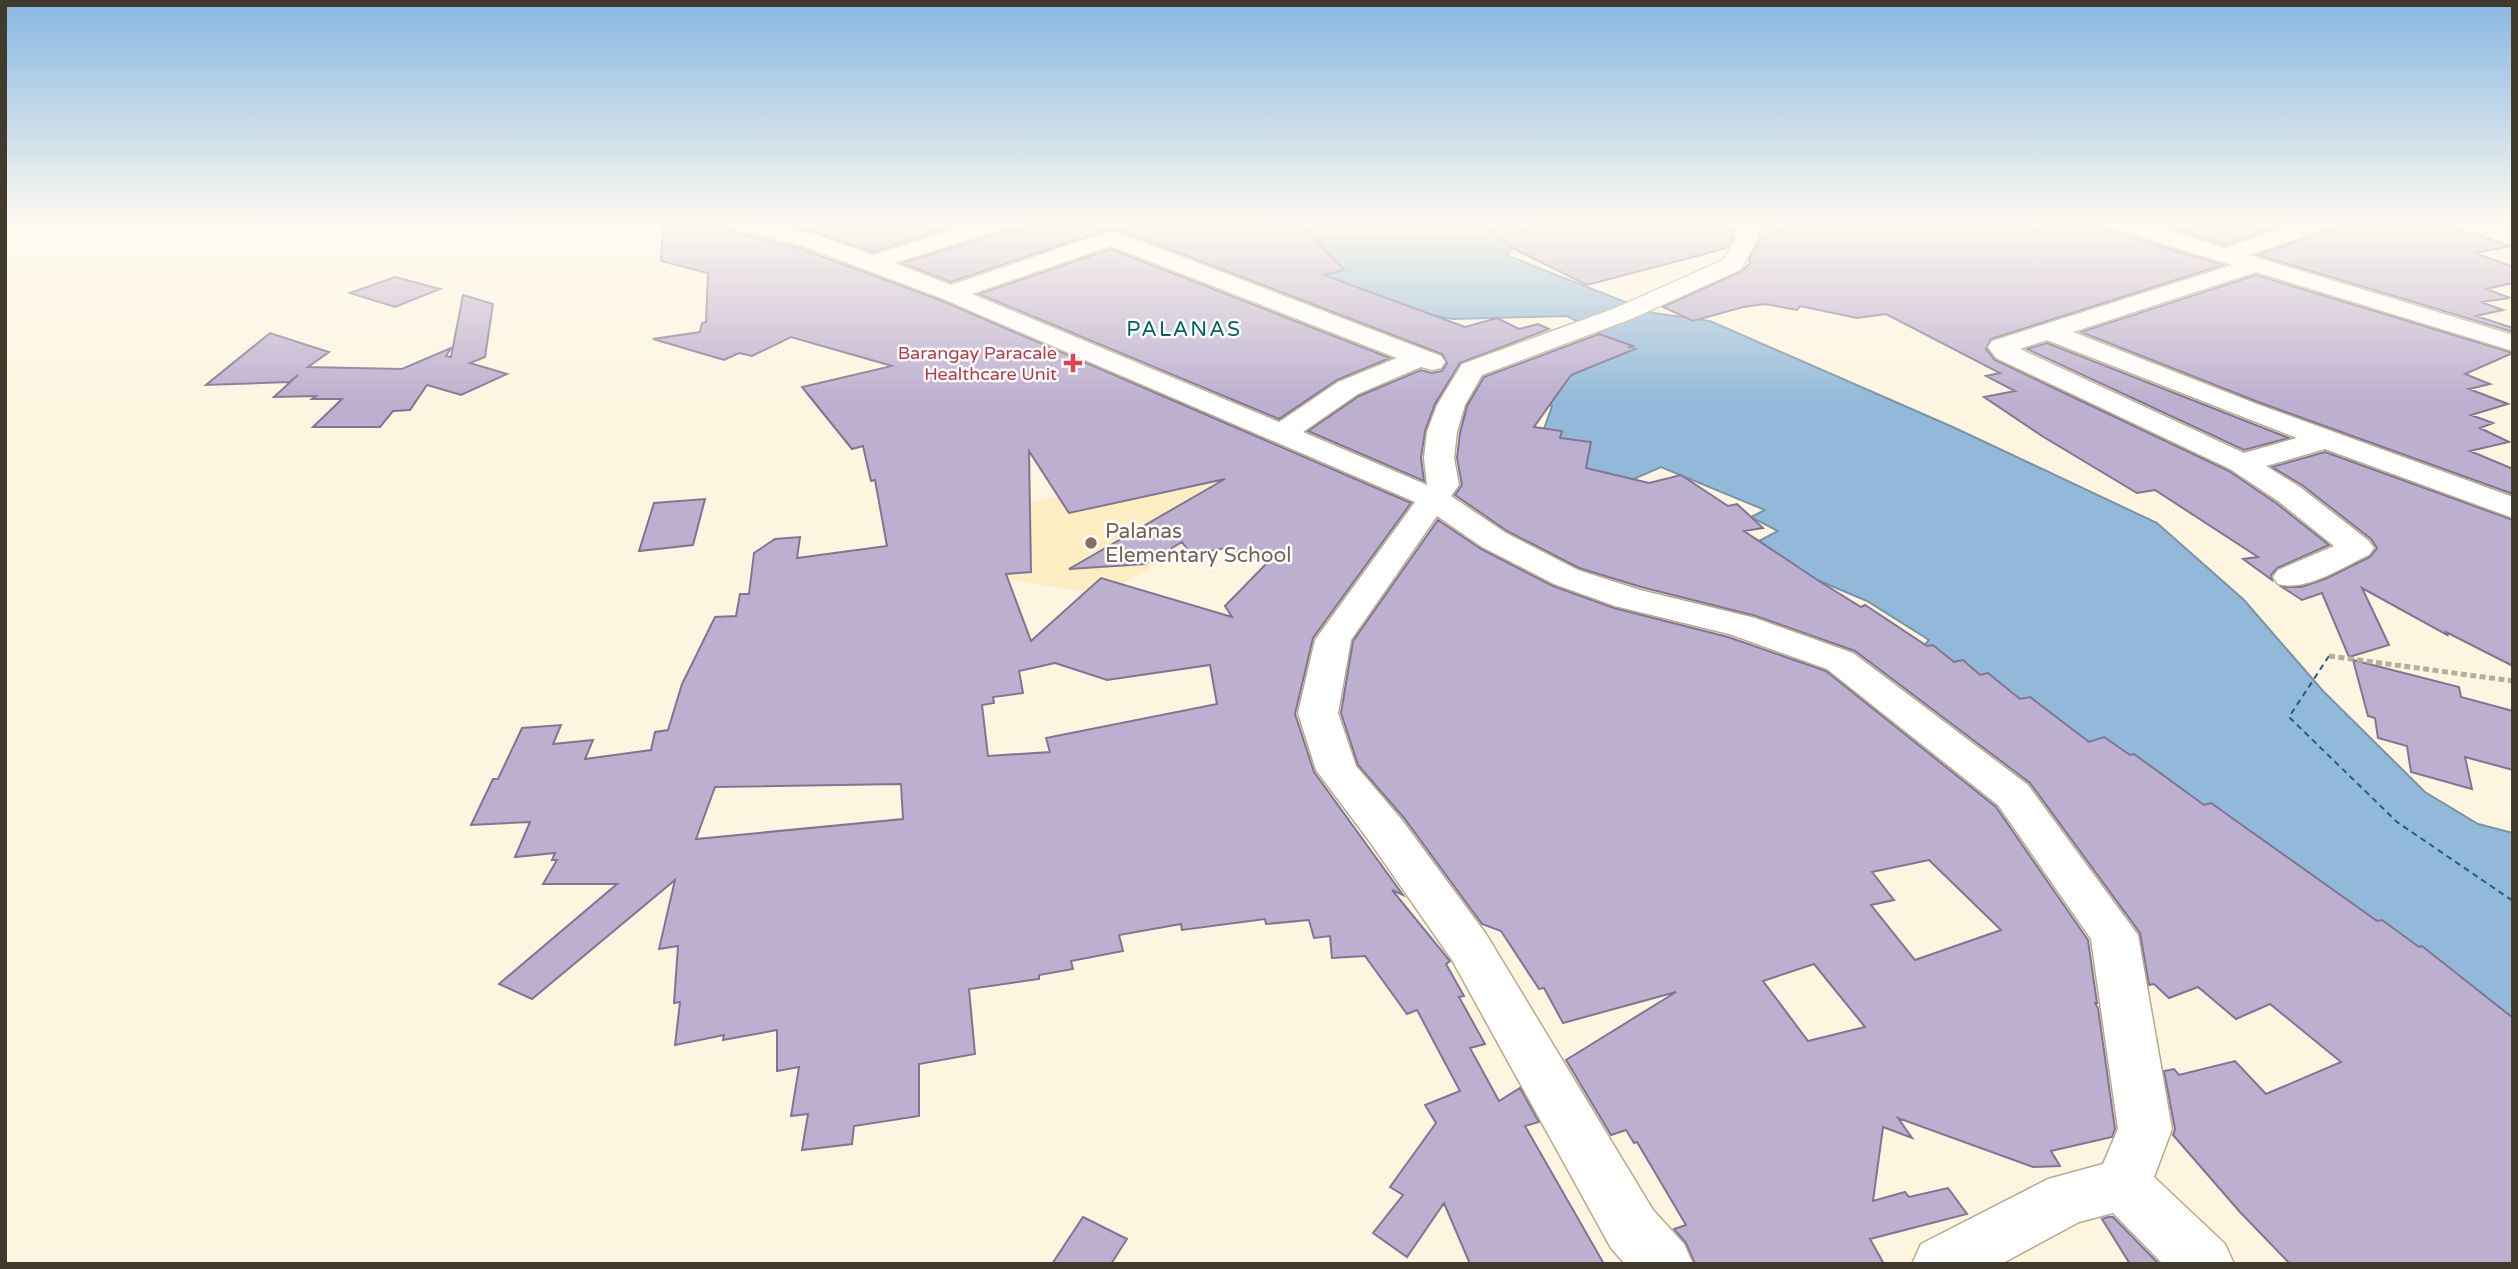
<svg xmlns="http://www.w3.org/2000/svg" width="2518" height="1269" viewBox="0 0 2518 1269" font-family="'Varela Round',sans-serif">
<rect width="100%" height="100%" fill="#fdf5e0"/>
<!-- built -->
<path fill="#fdedc3" d="M1243 465 1283 486 1105 595 1000 578 987 509 1044 500 1129 475Z"/>
<!-- water -->
<path fill="#93b9da" stroke="#7a93a6" stroke-width="2" d="M1274 223H1477L1519 244 1506 255 1653 313 1710 321 1955 428 2157 523 2244 600 2323 691 2425 792 2478 824 2513 833V1020L1920 650 1929 640 1867 601 1744 549 1778 531 1751 517 1765 510 1661 467 1622 484 1521 495 1552 406 1526 395 1628 350 1567 316 1453 319 1332 298Z"/>
<g fill="none" stroke-linecap="round" stroke-linejoin="round">
<!-- ferry -->
<path stroke="#245b87" stroke-width="2" stroke-dasharray="6 4.5" stroke-linecap="butt" d="M2329 656 2289 717 2397 822 2513 901"/>
</g>
<!-- building -->
<path fill="#bcafcf" stroke="#817593" stroke-width="2" fill-rule="evenodd" d="M663 223H725L729 231 799 248 940 300 1411 503 1313 638 1295 714 1314 772 1403 895 1392 890 1450 961 1446 964 1464 996 1459 997 1485 1044 1470 1048 1499 1101 1520 1088 1539 1122 1525 1126 1604 1264H1470L1444 1203 1407 1257 1373 1233 1403 1195 1390 1187 1436 1123 1425 1105 1460 1091 1417 1010 1407 1014 1365 956 1332 958 1330 936 1314 938 1309 920 1266 924 1265 919 1182 930 1181 924 1119 935 1123 951 1071 961 1073 969 1039 975V979L969 989 975 1054 919 1064V1116L854 1126 852 1144 802 1150 808 1114 791 1116 799 1067 777 1071V1030L723 1040 724 1035 675 1045 680 1002 674 1003 678 946 659 949 675 880 532 999 499 984 617 884H543L557 860H552L555 853 515 857 530 822 471 825 493 779H498L522 728 561 725 553 744 593 740 585 759 651 750 655 732 668 730 682 684 715 617 736 616 740 594H749L754 553 775 539 800 537 797 558 887 546 875 480 871 481 863 446 852 449 802 387 892 366 791 337 752 356 739 353 724 360 653 339 700 332 702 323 706 322 708 273 661 261ZM1029 451 1069 513 1225 479 1069 569 1145 564 1182 542 1191 555 1225 548 1270 560 1225 606 1232 617 1101 578 1031 641 1006 574 1031 572ZM1055 663 1107 680 1210 665 1217 704 1046 738 1050 752 988 756 982 705 994 703 993 697 1023 693 1019 671ZM901 784 903 819 696 839 715 787Z
M779 223H965L873 252 817 233Z
M1012 223H1299L1344 270 1324 275 1465 327 1497 318 1519 329 1538 324 1549 329 1460 363 1435 404 1425 431 1421 458 1424 481 1308 431 1359 396 1421 370 1431 373 1442 371 1447 363 1442 354 1120 230 1103 231 951 282 902 263 1008 231Z
M1479 223H1726L1732 232 1733 238 1727 248 1587 285 1518 251Z
M1756 223H2107L2111 231 2223 265 1991 339 1986 349 1995 360 2229 471 2276 503 2329 545 2277 568 2271 575 2272 580 2243 559 2258 557 2155 490 2137 493 2042 436 1984 397 2015 391 1986 376 2000 373 1886 314 1857 318 1800 306 1797 310 1765 304 1743 307 1693 321 1663 307 1742 271 1750 263 1749 259 1760 240Z
M2154 223H2289L2225 245Z
M2333 223H2440L2511 246 2475 253 2513 267V283L2486 289 2510 298 2481 302 2503 310 2476 316 2513 328V332L2258 255 2329 230Z
M1111 249 1390 358 1337 380 1279 419 979 294Z
M2256 275 2513 353 2465 374 2490 384 2469 389 2508 404 2471 415 2493 423 2480 428 2509 442 2470 451 2513 469V494L2258 402 2081 332Z
M395 277 440 289 395 307 350 293Z
M463 295 493 304 485 357 470 363 507 374 461 395 427 385 410 410 393 411 380 427H313L342 399H312L316 396 274 397 298 375 289 382 206 385 270 333 329 352 308 367 402 369 451 348 446 356 451 357Z
M1599 334 1633 346 1630 347 1635 349 1571 375 1534 427 1562 431 1560 438 1591 442 1586 468 1649 483 1681 475 1728 506 1737 504 1763 528 1744 531 1819 581 1861 607 1865 605 1927 646 1933 645 1954 662 1963 660 1980 675 1988 673 2020 699 2030 697 2089 742 2104 737 2130 755 2134 754 2204 805 2211 803 2377 921 2382 920 2419 947 2422 946 2513 1018V1264H2290L2240 1212 2173 1135 2175 1129 2164 1071 2174 1069 2179 1075 2235 1061 2266 1094 2341 1062 2270 1004 2236 1019 2198 987 2169 998 2154 984 2149 985 2140 933 2030 783 1855 651 1756 616 1641 587 1579 568 1507 531 1455 495 1462 485 1457 458 1460 433 1467 406 1484 377Z
M2047 343 2289 438 2244 450 2027 349Z
M2325 452 2513 520V666L2446 632 2447 635 2362 588 2389 645 2349 657 2322 593 2302 600 2282 587H2301L2325 579 2370 557 2377 548 2371 539 2302 485 2272 467Z
M705 499 693 545 639 551 654 503Z
M1438 520 1481 549 1553 586 1614 608 1728 637 1826 671 1996 807 2088 940 2097 1003H2095L2098 1008 2115 1129 2112 1137 2051 1151 2060 1166 2033 1167 1898 1118 1912 1138 1883 1127 1873 1201 1905 1192 1909 1197 1948 1188 1967 1214 1870 1239 1884 1264H1695L1686 1243 1674 1229 1686 1225 1637 1142 1634 1143 1626 1130 1611 1135 1566 1060 1676 992 1563 1023 1544 988 1539 989 1501 931 1482 924 1404 818 1358 765 1341 713 1353 641ZM1929 860 2001 930 1915 960 1871 905 1894 900 1872 872ZM1814 964 1865 1027 1808 1041 1763 981Z
M2353 660 2459 687 2461 697 2513 711V770L2465 757 2472 789 2411 772 2407 746 2378 738 2375 718 2368 716Z
M1083 1217 1127 1239 1111 1264H1052Z
M2108 1217H2113L2159 1264H2130L2102 1219Z"/>
<g fill="none" stroke-linecap="round" stroke-linejoin="round">
<!-- minor casing -->
<g stroke="#b6aa89" stroke-width="3">
<path id="minor" d="M727 223H767L816 235 873 255 975 223H1010L1007 228 894 263 951 285 1104 233H1120L1441 356 1445 362 1441 368 1432 370 1421 367 1358 394 1303 432 1427 485 1424 458 1427 432 1437 405 1462 364 1613 309 1723 260 1736 239 1735 231 1728 223H1753L1757 229 1758 239 1740 270 1631 319 1482 375 1465 405 1457 432 1454 458 1459 485 1451 496 1506 533 1578 570 1640 590 1755 618 1853 653 2028 785 2138 935 2172 1129 2154 1177 2225 1244 2234 1264H2163L2113 1213 2079 1222 2001 1264H1912L1921 1244 2048 1179 2103 1164 2118 1129 2091 939 1998 805 1827 669 1729 634 1615 606 1554 584 1482 547 1437 516 1351 640 1338 713 1356 766 1402 820 1486 934 1653 1210 1684 1244 1693 1264H1625L1611 1248 1452 960 1370 842 1316 770 1298 713 1315 640 1415 502 941 298 800 245 730 228ZM1111 246 1397 358 1338 382 1279 422 972 294Z
M2109 223H2144L2225 248 2298 223H2331L2328 228 2249 255 2513 335V351L2256 272 2073 332 2257 404 2513 497V518L2325 449 2266 466 2300 487 2369 541 2374 548 2369 555C2342 567 2307 592 2278 584L2273 577 2278 570 2334 546 2278 501 2230 469 1996 358 1988 347 1992 341 2232 265 2112 228ZM2047 340 2297 438 2244 453 2020 349Z"/>
</g>
<!-- path -->
<path stroke="#b5ae9c" stroke-width="5" stroke-dasharray="6 3.5" stroke-linecap="butt" d="M2329 656 2513 681"/>
<!-- minor -->
<use href="#minor" fill="#fff" fill-rule="evenodd"/>
</g>
<!-- sky -->
<linearGradient id="sky" x2="0" y2="1"><stop stop-color="#86b6e2"/><stop offset="0.56" stop-color="#fefaf1"/><stop offset="1" stop-color="#fefaf1" stop-opacity="0"/></linearGradient>
<rect width="2518" height="401" fill="url(#sky)"/>
<!-- markers -->
<path fill="#e0444e" stroke="#fff" stroke-width="2.5" d="M1069.5 352.5h7v7h7v7h-7v7h-7v-7h-7v-7h7z"/>
<circle fill="#8d6e63" stroke="#fff" stroke-width="2.5" cx="1091" cy="543" r="7"/>
<g text-anchor="middle" stroke-width="5" stroke-linejoin="round" paint-order="stroke">
<!-- far-health labels -->
<g font-size="18" fill="#be3a42" stroke="#fff" text-anchor="end">
<text x="1057" y="359">Barangay Paracale<tspan x="1057" dy="21">Healthcare Unit</tspan></text>
</g>
<!-- far-quarter labels -->
<g font-size="21" letter-spacing="2" fill="#006560" stroke="#fff">
<text x="1184" y="336">PALANAS</text>
</g>
<!-- education labels -->
<g font-size="21" fill="#785e54" stroke="#fff" text-anchor="start">
<text x="1105" y="538">Palanas<tspan x="1105" dy="24">Elementary School</tspan></text>
</g>
</g>
<!-- border -->
<rect width="2518" height="1269" fill="none" stroke="#403b2d" stroke-width="14"/>
</svg>
